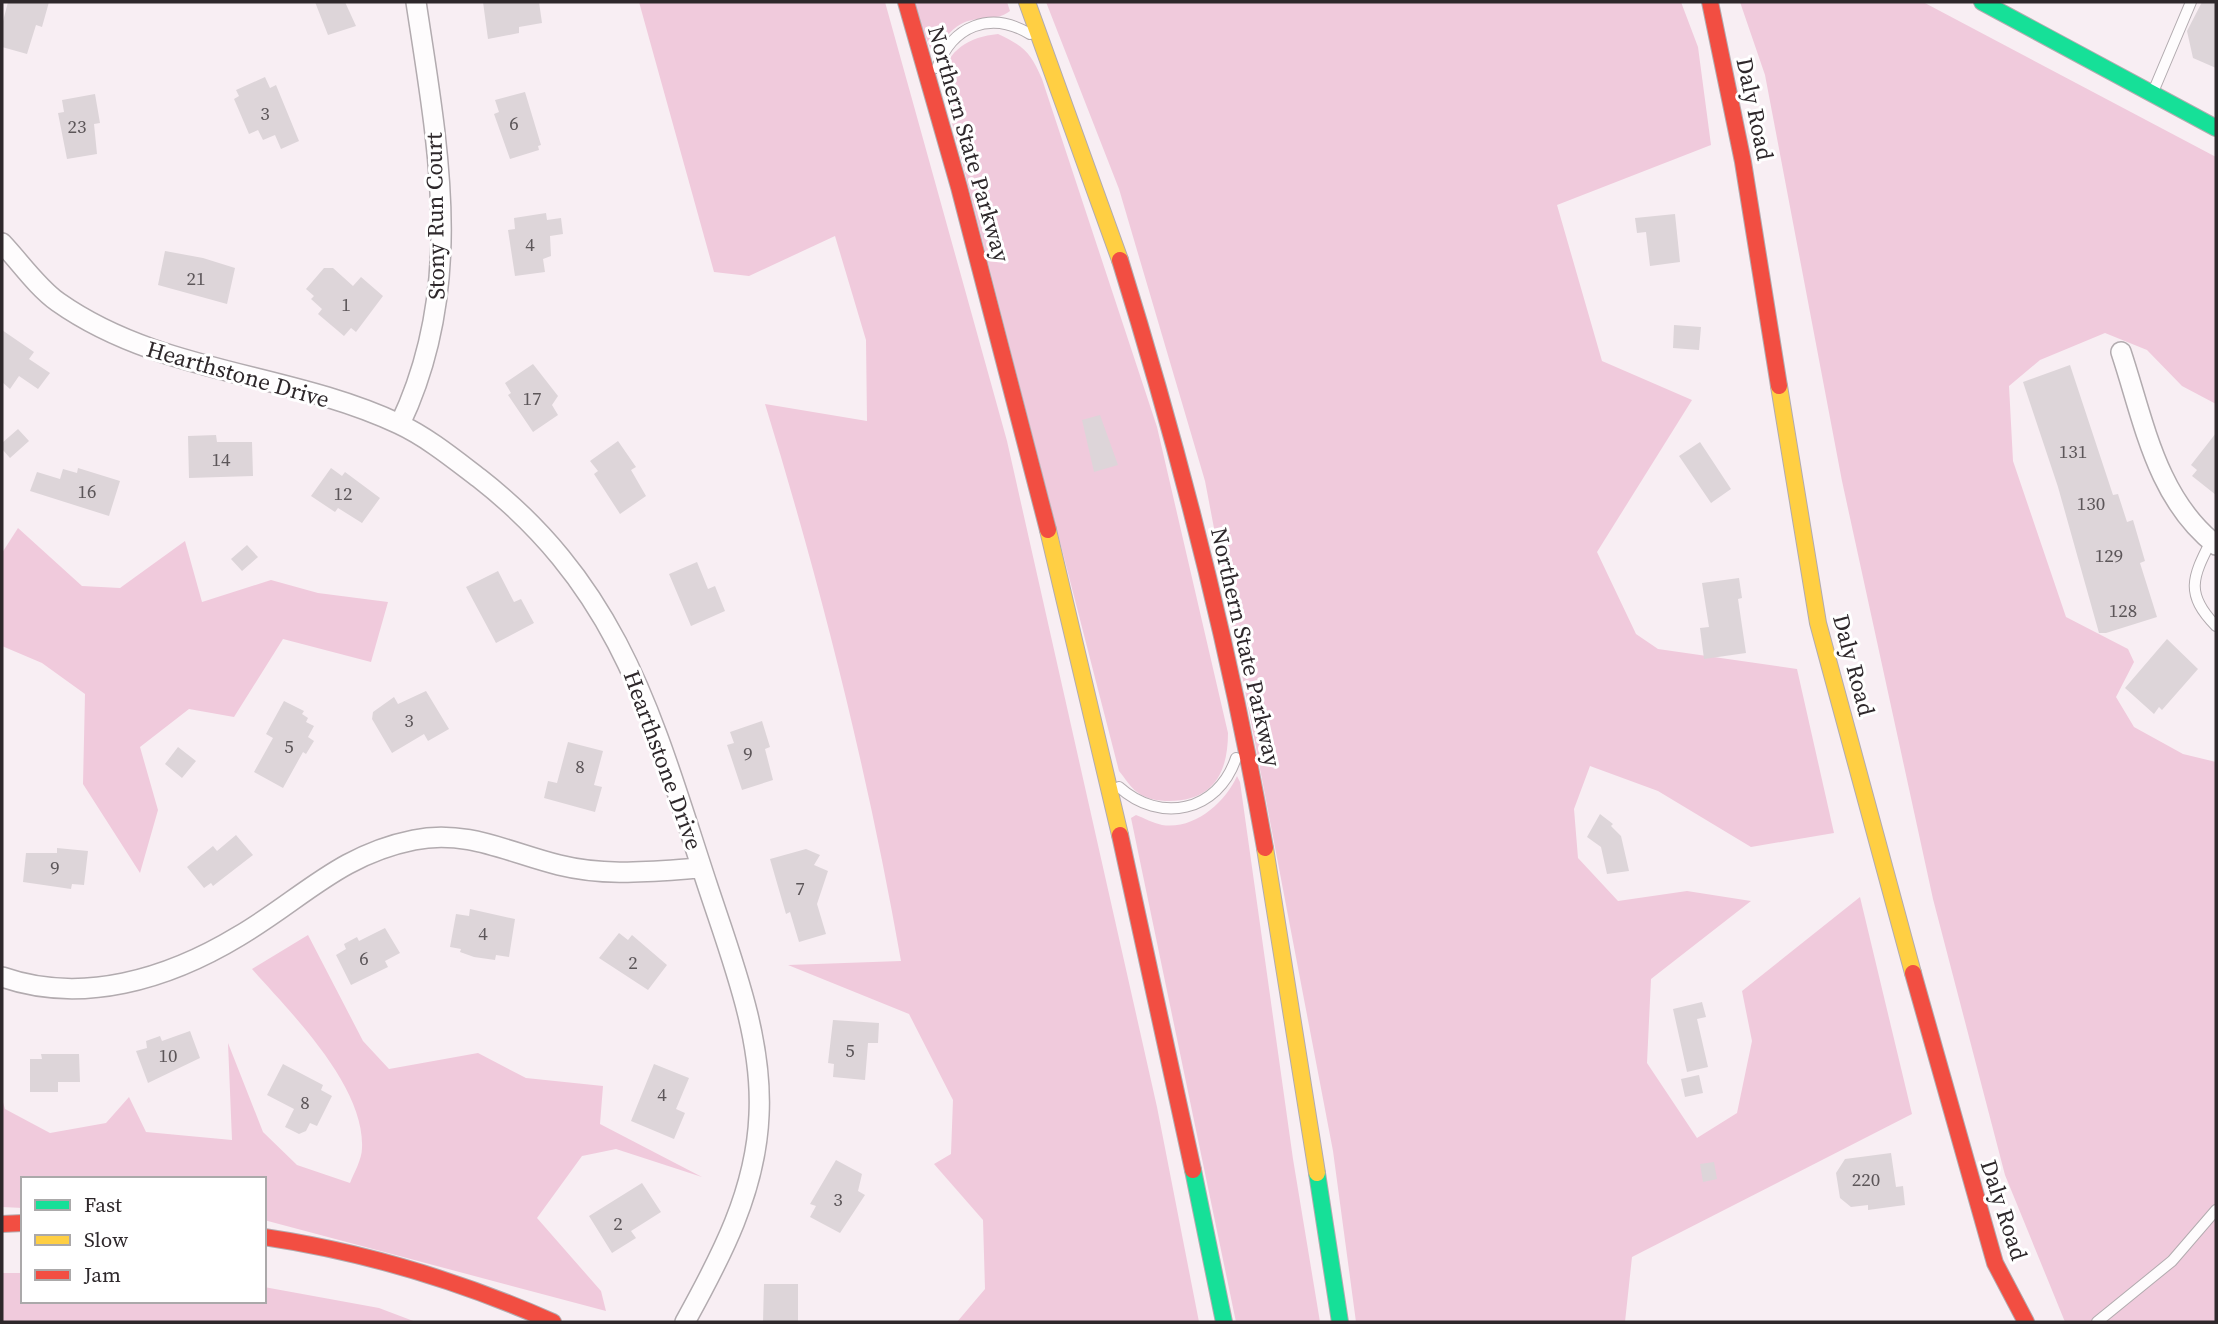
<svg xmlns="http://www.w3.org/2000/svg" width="2218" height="1324" viewBox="0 0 2218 1324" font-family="'Source Serif 4',serif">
<rect width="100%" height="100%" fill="#f8eef3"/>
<!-- green -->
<path fill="#f0cadc" d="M639 2H885L1007 441 1157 1107 1199 1322H957L985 1289 983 1220 934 1164 951 1154 953 1100 909 1014 788 965 901 961C868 773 821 586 765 404L867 421 866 340 835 236 749 276 714 272Z
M911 2H1007L1010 11C997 22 977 15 961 24 950 30 942 43 931 50Z
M1046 2H1681L1698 47 1711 145 1557 205 1602 361 1692 400 1597 552 1636 634 1658 649 1797 669 1834 833 1751 847 1658 791 1590 766 1574 809 1578 858 1618 901 1687 891 1751 901 1651 979 1647 1063 1697 1138 1737 1113 1752 1041 1742 991 1860 897 1912 1114 1632 1257 1625 1322H1356L1333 1151 1205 481 1119 189Z
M1740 2H1923L2216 157V404L2182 386 2147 350 2105 333 2040 360 2009 386 2013 461 2066 617 2128 649 2134 662 2116 697 2134 727 2183 754 2216 762V1322H2065L2005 1175 1933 899 1842 481 1765 75Z
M998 34C1024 46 1031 53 1042 79L1157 427 1228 733C1228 773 1213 801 1169 801 1158 801 1146 799 1137 792 1130 787 1125 778 1119 771L941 80C948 49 969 37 998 34Z
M18 528 82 586 120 588 185 541 202 602 271 580 318 593 388 602 371 662 283 639 234 717 189 709 140 747 158 810 140 873 83 784 85 694 42 663 2 646V553Z
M1237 776 1240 782 1293 1159 1320 1322H1236L1131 818 1136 815C1144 818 1153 823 1162 825 1194 830 1225 803 1237 776Z
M308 935 363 1041 389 1069 478 1053 526 1078 603 1086 600 1124 702 1177 616 1149 582 1156 537 1218 601 1291 606 1311 264 1220V1179H23V1208L2 1207V1099L5 1109 50 1133 106 1123 129 1097 146 1132 232 1140 228 1043 263 1132 297 1165 350 1183C354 1173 362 1159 362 1148 365 1086 291 1013 252 969Z
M2 1273H23V1301H264V1287L379 1308 416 1322H2Z"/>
<!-- building -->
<path fill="#ddd5d9" d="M8 2H49L42 27 36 25 27 54 2 47V25Z
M315 2H345L356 26 328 35Z
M483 2H539L542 23 519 27V33L488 39Z
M2202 2H2216V68L2193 58 2187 31Z
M265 77 270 88 276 85 299 141 281 149 275 135 263 140 258 130 249 134 234 99 239 96 236 90Z
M525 92 541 145 538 146 539 150 510 159 494 114 499 112 495 100Z
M95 94 100 123 94 124 97 154 67 159 58 113 64 112 62 100Z
M546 213 547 220 561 218 563 234 550 236 551 256 543 259 545 272 515 276 508 230 515 229 514 218Z
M1675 214 1680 262 1650 266 1646 232 1637 233 1635 218Z
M165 251 203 258 235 268 227 304 158 285Z
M324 268H333L353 286 361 277 383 296 356 332 351 328 344 336 318 314 322 309 311 299 314 296 306 289Z
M1674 325 1701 327 1699 350 1673 348Z
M2 330 34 352 29 359 50 373 38 389 19 376 10 389 2 382Z
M533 364 558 396 552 405 558 415 533 432 508 395 511 393 505 383Z
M2070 365 2113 495 2118 494 2127 522 2133 520 2145 561 2140 563 2157 617 2106 633H2099L2058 487 2023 382Z
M1100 415 1118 465 1094 472 1082 420Z
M18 429 29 441 10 458 2 449V443Z
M2216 433V495L2192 476 2197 470 2191 465Z
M216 435 217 442H252L253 476 189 478 188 436Z
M618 441 636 467 631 470 646 496 620 514 594 474 598 471 590 461Z
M1700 442 1731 489 1711 503 1679 456Z
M78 468 120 481 109 516 30 491 37 472 60 479 63 469 77 473Z
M331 468 342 476 345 472 380 498 362 523 338 508 335 512 311 496Z
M247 545 258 557 242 571 231 559Z
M697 562 708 589 715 586 725 611 691 626 669 574Z
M498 571 514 602 521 599 534 623 496 643 466 587Z
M1739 578 1742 598 1738 599 1746 653 1704 659 1700 628 1709 627 1702 583Z
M2167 639 2198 669 2162 710 2159 707 2154 714 2125 688Z
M426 691 449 729 428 741 424 734 392 753 372 719 373 712 394 697 398 704Z
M284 701 304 711 302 714 308 718 306 722 314 726 308 737 314 741 306 754 303 752 283 788 254 772 273 738 266 734Z
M762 721 770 747 765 749 773 780 742 790 727 745 734 743 730 732Z
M568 742 603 751 594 785 602 787 595 812 544 798 548 781 557 783Z
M178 747 196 761 182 778 165 764Z
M1600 814 1613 824 1611 826 1621 836 1629 871 1607 874 1601 847 1587 837Z
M236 835 253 855 213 886 211 883 204 888 187 867 213 846 217 851Z
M57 848 88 851 84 885 72 884 71 889 23 882 26 853H57Z
M806 849 820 855 814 865 828 871 817 904 826 934 799 942 790 912 786 914 770 859Z
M470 909 515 919 509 957 496 955 495 960 474 957 460 952 461 949 450 947 456 914 469 916Z
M385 928 400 953 385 961 388 967 351 985 336 955 346 949 344 944 357 937 359 941Z
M619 933 628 940 632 935 667 965 648 990 599 958Z
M1702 1002 1706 1017 1697 1019 1708 1067 1687 1072 1673 1009Z
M833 1020 879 1023 878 1043H868L865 1080 833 1077 834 1064 828 1063Z
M190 1031 200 1058 148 1083 136 1051 147 1048 146 1041 160 1036 162 1041Z
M41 1054H79L80 1082H58V1092H30V1059H42Z
M283 1064 323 1085 321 1090 332 1096 317 1126 310 1123 306 1131 299 1134 285 1127 294 1109 267 1095Z
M654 1064 689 1078 676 1109 685 1113 674 1139 631 1121Z
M1699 1075 1703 1093 1685 1097 1681 1079Z
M1891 1153 1896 1187 1903 1186 1905 1205 1868 1210V1205L1851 1207 1840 1198 1836 1173 1845 1159Z
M836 1160 862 1174 858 1191 865 1195 840 1233 810 1217 816 1206 810 1204Z
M1714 1162 1717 1179 1703 1182 1700 1164Z
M642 1183 661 1212 631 1231 636 1238 612 1253 589 1216Z
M764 1284H798V1322H763Z"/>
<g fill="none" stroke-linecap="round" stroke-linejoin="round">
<!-- lane casing -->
<g stroke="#b2abaf" stroke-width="12">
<path id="lane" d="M937 68C952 26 990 10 1030 34
M2153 92 2191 2
M2211 541C2192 578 2185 594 2216 626
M1119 787C1160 824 1218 812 1236 758
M2097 1322 2172 1261 2216 1210"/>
</g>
<!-- street casing -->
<g stroke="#b2abaf" stroke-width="22">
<path id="street" d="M2 243C20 262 37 287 58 302 160 374 289 372 399 424 427 437 454 459 479 478 622 590 653 720 707 884 731 957 763 1037 759 1115 756 1191 721 1257 685 1322
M2121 352C2144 421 2156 498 2216 545
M400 424C466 286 438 147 416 2
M2 977C82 1005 168 979 239 936 302 899 339 855 414 840 466 829 510 853 559 865 607 877 653 871 701 868"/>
</g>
<!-- fast casing -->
<g stroke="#b2abaf" stroke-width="18">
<path id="fast" d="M1982 2 2216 128
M1193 1170 1224 1322
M1317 1173 1340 1322"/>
</g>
<!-- slow casing -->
<g stroke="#b2abaf" stroke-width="18">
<path id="slow" d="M1027 2 1120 260
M1779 386 1818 623 1913 973
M1048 530 1120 835
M1265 848 1317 1173"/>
</g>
<!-- jam casing -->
<g stroke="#b2abaf" stroke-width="18">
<path id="jam" d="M906 2 959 187 1048 530
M1710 2 1743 162 1779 386
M1120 260C1180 453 1230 649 1265 848
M1120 835 1193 1170
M1913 973 1995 1263 2026 1322
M2 1224 23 1223
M264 1237C365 1252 460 1281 553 1322"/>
</g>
<!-- lane -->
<use href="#lane" stroke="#fefcfd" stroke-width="10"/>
<!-- street -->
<use href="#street" stroke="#fefcfd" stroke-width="19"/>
<!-- fast -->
<use href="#fast" stroke="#16e098" stroke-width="16"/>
<!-- slow -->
<use href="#slow" stroke="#ffcf43" stroke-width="16"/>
<!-- jam -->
<use href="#jam" stroke="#f24e42" stroke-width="16"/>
</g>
<g text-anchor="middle" stroke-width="6" stroke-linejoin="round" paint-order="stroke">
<!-- number labels -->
<g font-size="19" fill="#5c5659">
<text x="265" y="120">3</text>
<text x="514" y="130">6</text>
<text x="77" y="133">23</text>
<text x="530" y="251">4</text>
<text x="196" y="285">21</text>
<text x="346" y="311">1</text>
<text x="532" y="405">17</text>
<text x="2073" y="458">131</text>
<text x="221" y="466">14</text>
<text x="87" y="498">16</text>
<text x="343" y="500">12</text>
<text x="2091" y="510">130</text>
<text x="2109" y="562">129</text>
<text x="2123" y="617">128</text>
<text x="409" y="727">3</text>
<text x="289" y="753">5</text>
<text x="748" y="760">9</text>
<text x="580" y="773">8</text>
<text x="55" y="874">9</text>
<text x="800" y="895">7</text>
<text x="483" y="940">4</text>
<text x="364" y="965">6</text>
<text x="633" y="969">2</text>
<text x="850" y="1057">5</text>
<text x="168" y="1062">10</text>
<text x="662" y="1101">4</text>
<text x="305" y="1109">8</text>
<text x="1866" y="1186">220</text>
<text x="838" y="1206">3</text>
<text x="618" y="1230">2</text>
</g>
<!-- street labels -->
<g font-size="23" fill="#2e282b" stroke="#fff">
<text transform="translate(1755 109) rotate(78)" y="8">Daly Road</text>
<text transform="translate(969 144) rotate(74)" y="8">Northern State Parkway</text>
<text transform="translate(435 216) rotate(-91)" y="8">Stony Run Court</text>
<text transform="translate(238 374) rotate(16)" y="8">Hearthstone Drive</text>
<text transform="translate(1246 647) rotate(77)" y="8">Northern State Parkway</text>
<text transform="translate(1854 665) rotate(75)" y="8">Daly Road</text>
<text transform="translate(663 760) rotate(70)" y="8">Hearthstone Drive</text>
<text transform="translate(2004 1210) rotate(72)" y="8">Daly Road</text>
</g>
</g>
<!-- border -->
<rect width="2218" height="1324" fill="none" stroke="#2e282b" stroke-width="7"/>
<!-- legend -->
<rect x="21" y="1177" width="245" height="126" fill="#ffffff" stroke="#aba9aa" stroke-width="2"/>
<rect x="35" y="1200" width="35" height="10" fill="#16e098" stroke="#aba9aa" stroke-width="2"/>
<text x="84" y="1212" font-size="21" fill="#2e282b">Fast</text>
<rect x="35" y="1235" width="35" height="10" fill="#ffcf43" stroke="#aba9aa" stroke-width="2"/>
<text x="84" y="1247" font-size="21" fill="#2e282b">Slow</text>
<rect x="35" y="1270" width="35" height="10" fill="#f24e42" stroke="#aba9aa" stroke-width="2"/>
<text x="84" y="1282" font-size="21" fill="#2e282b">Jam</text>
</svg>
